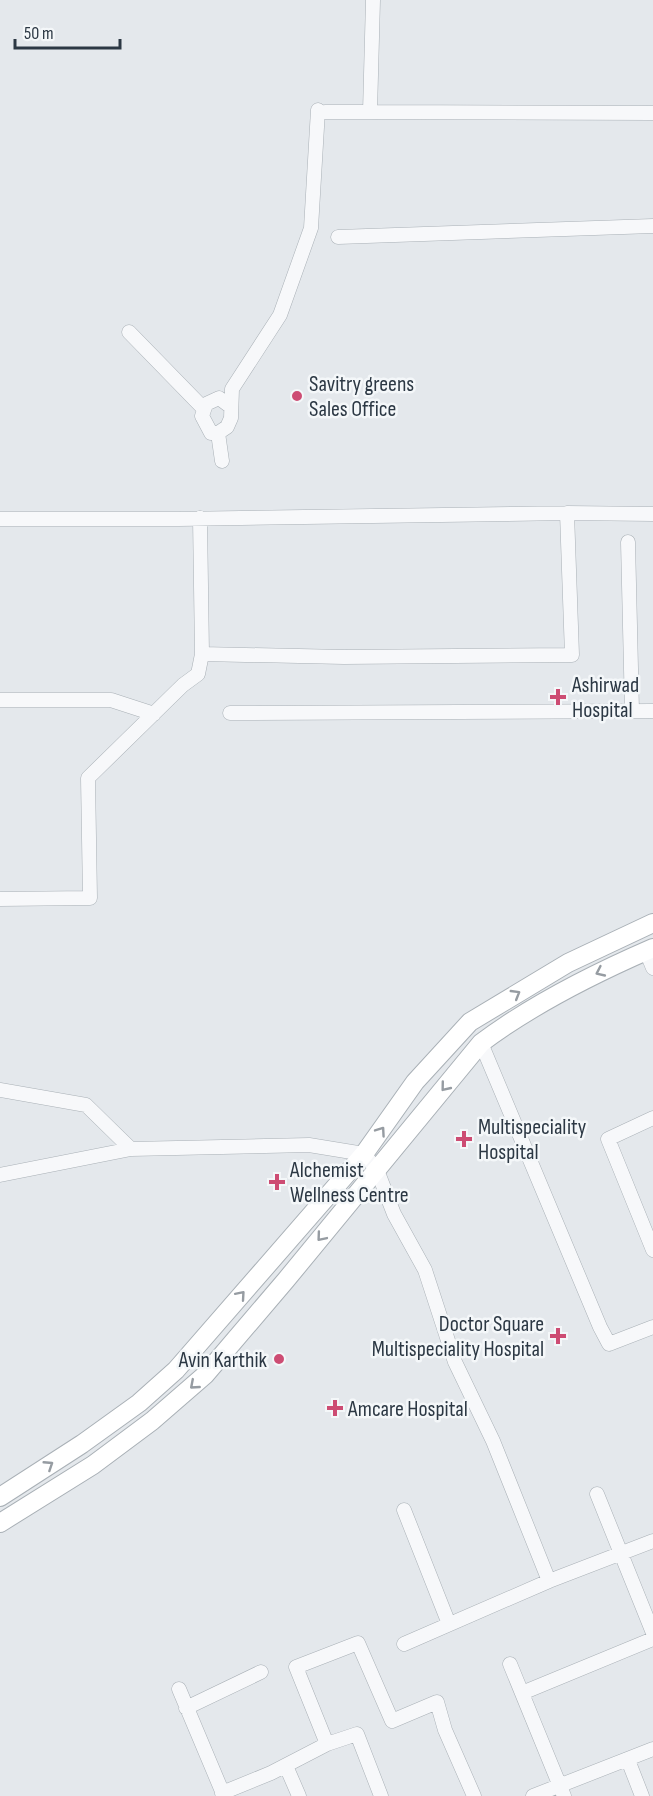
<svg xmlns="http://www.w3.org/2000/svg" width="653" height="1796" viewBox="0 0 653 1796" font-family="'Sofia Sans Condensed',sans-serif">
<rect width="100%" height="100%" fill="#e4e8ec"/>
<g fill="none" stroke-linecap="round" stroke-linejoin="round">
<!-- minor casing -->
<g stroke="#a9b0b6" stroke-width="15">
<path id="minor" d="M373 0 370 112 653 113
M325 112H370
M338 237 653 226
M129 332 204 409
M231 407 219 398 206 404 202 416 211 433H218L227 427 231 418 232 389 280 315 311 228 318 110
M218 433 222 461
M200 518 202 654
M0 519H179L567 513
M628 542 632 711
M0 700H111L154 714
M230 713 653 711
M0 899 90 898 88 778 183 685 198 674 202 654 344 657 572 655 567 513 653 514
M646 951 653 968
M481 1043 600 1327 609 1344 653 1327
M0 1090 86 1105 131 1149
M653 1118 608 1139 653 1250
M0 1175 131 1149 309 1145 364 1154 377 1170 394 1214 425 1270 455 1362 493 1441 549 1581 653 1541
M597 1494 653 1633
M404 1510 449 1624
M404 1644 549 1581
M510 1664 564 1796
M179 1689 224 1796
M522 1693 653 1639
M186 1708 261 1672
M327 1744 296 1667 358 1643 392 1721 437 1702 445 1730 474 1796
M628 1760 642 1796
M286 1766 299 1796
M222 1793 271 1773 327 1744 357 1734 381 1796
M533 1796 653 1749"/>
</g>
<!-- secondary casing -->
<g stroke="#a9b0b6" stroke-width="20">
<path id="secondary" d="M0 1497 82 1444 139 1403 176 1370 364 1154 415 1082 470 1022 568 963 653 923
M0 1523 93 1465 152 1421 205 1375 286 1280 481 1043C533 1004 593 974 653 948"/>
</g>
<!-- minor -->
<use href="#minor" stroke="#f7f8fa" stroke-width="14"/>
<!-- secondary -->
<use href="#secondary" stroke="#fff" stroke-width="18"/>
</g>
<!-- one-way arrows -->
<defs><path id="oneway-chevron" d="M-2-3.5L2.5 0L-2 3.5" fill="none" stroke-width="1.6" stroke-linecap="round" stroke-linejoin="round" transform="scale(1.5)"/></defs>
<g stroke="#969ca2">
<use href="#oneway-chevron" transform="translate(600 972) rotate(155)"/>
<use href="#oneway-chevron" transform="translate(516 994) rotate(-31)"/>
<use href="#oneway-chevron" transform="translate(445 1087) rotate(129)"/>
<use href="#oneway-chevron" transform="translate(381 1131) rotate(-55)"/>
<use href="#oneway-chevron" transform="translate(321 1237) rotate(130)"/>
<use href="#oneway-chevron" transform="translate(241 1295) rotate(-49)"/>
<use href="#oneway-chevron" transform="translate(194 1385) rotate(139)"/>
<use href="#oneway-chevron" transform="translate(49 1465) rotate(-33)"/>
</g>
<!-- markers -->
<g fill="#cd4c73" stroke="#f4f7f9" stroke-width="2">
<circle cx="297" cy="396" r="6"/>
<path d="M555 688h6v6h6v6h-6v6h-6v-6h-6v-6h6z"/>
<path d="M461 1130h6v6h6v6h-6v6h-6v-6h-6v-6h6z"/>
<path d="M274 1173h6v6h6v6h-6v6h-6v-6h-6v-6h6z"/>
<path d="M555 1327h6v6h6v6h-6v6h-6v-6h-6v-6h6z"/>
<circle cx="279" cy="1359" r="6"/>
<path d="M332 1399h6v6h6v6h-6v6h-6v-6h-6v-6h6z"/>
</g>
<g text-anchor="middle" stroke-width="5" stroke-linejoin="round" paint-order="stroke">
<!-- poi labels -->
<g font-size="22" fill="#2c3844" stroke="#f4f7f9" text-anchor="start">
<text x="309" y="391">Savitry greens<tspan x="309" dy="25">Sales Office</tspan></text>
<text x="572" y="692">Ashirwad<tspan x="572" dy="25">Hospital</tspan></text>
<text x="478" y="1134">Multispeciality<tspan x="478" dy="25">Hospital</tspan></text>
<text x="290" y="1177">Alchemist<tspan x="290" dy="25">Wellness Centre</tspan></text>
<text x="544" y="1331" text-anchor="end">Doctor Square<tspan x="544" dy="25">Multispeciality Hospital</tspan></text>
<text x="267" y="1367" text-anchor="end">Avin Karthik</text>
<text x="348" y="1416">Amcare Hospital</text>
</g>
</g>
<!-- scale -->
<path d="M15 39v9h105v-9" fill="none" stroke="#2c3844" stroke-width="3"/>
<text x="24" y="39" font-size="18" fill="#2c3844" stroke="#f4f7f9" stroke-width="4.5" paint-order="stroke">50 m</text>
</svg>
